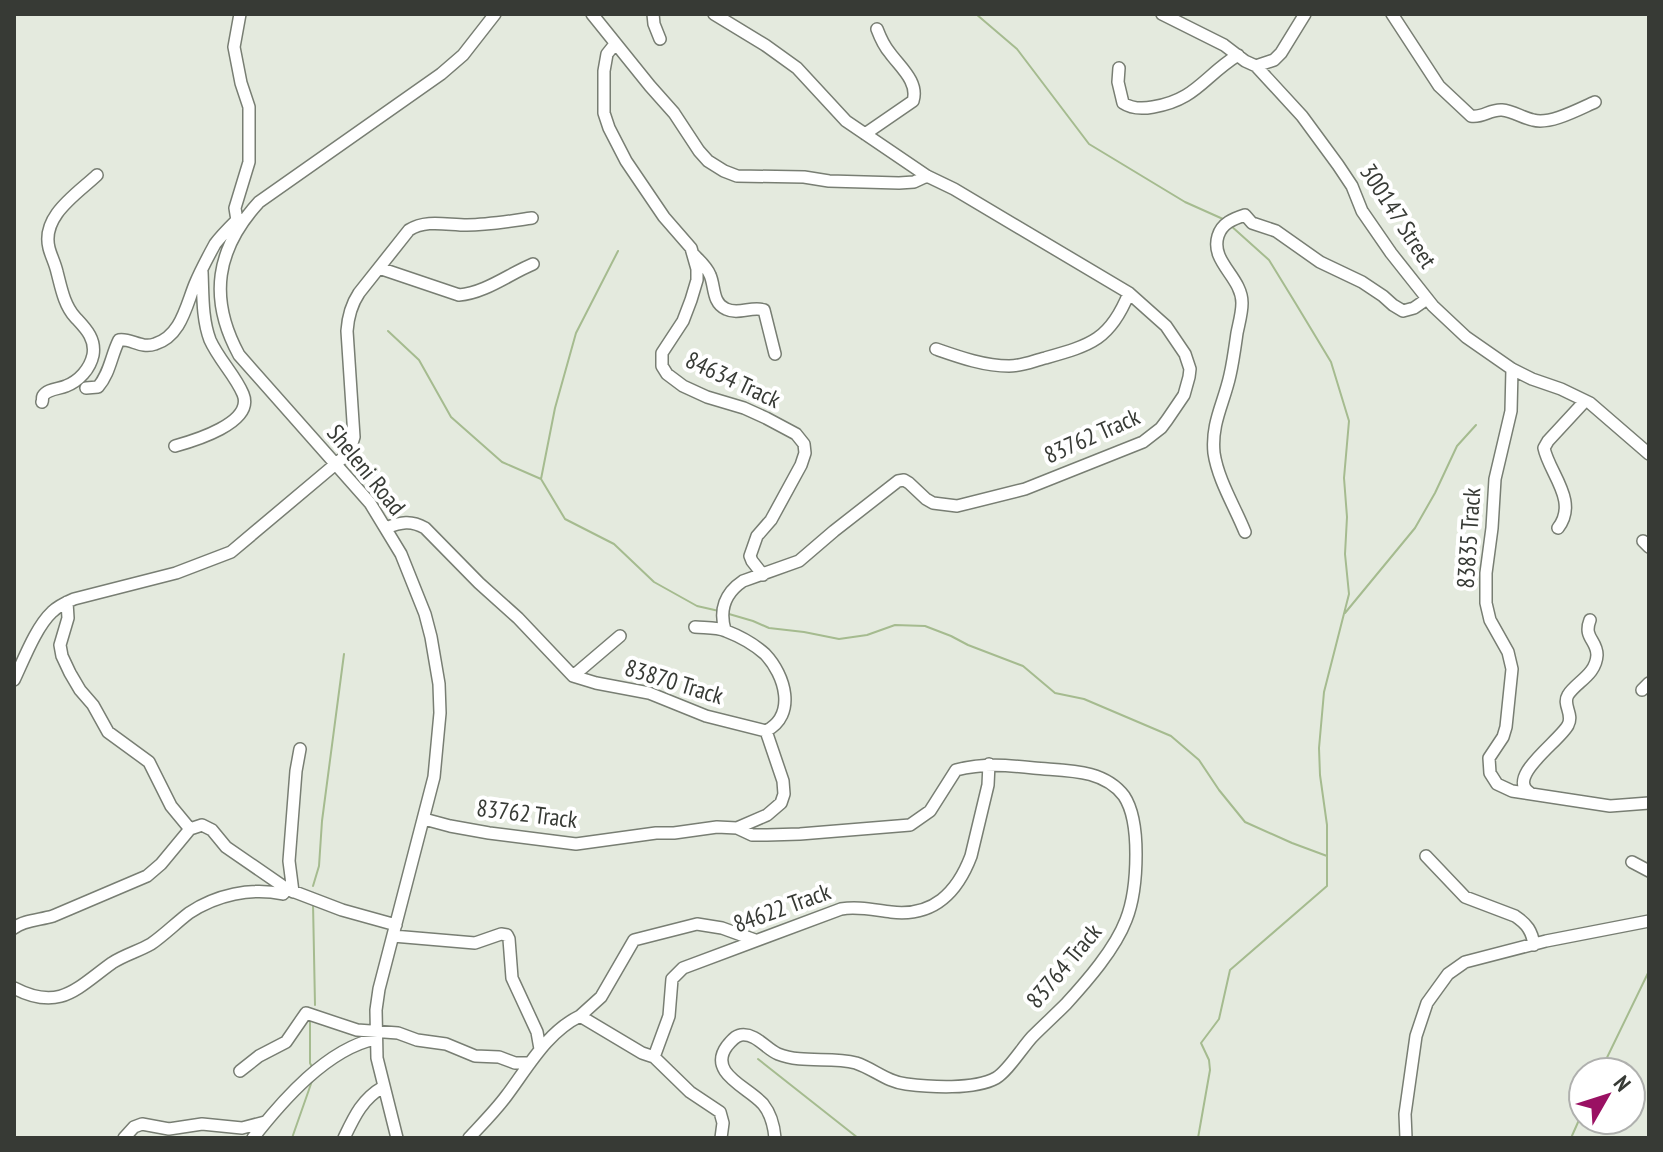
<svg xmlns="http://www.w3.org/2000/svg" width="1663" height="1152" viewBox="0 0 1663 1152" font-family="'PT Sans Narrow',sans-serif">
<rect width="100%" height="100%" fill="#e4eade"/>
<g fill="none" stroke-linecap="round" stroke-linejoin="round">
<!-- stream -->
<path stroke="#a5bb8f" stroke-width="2" d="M976 14 1017 49 1089 144 1185 202 1223 219
M618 251 576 333 555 408 541 479 565 519 614 544 654 582 697 606 719 611
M388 331 419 360 451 417 502 462 541 479
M1345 613 1415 528 1435 493 1457 446 1476 425
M729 614 753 621 769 628 804 632 839 639 867 635 895 625 925 626 951 636 968 645 1023 666 1055 693 1084 699 1171 736 1199 760 1219 790 1245 822 1292 843 1327 856
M313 886 319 866 322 821 344 654
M313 903 315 1005
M310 1018V1063L312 1067
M758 1059 858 1138
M1600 1072 1649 971
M292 1138 312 1081
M1198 1138 1210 1070 1209 1060 1201 1043 1219 1019 1230 970 1327 886V825L1320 775 1319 748 1324 692 1349 594 1345 554 1347 517 1344 478 1349 421 1331 362 1296 304 1269 260 1230 225
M1571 1138 1583 1111"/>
<!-- minor casing -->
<g stroke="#787e73" stroke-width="14">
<path id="minor" d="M592 14 650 86 674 113 699 151 708 161 724 171 737 176 804 177 829 181 899 183 914 182 927 176
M653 14 654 24 660 39
M714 14 765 45 797 68 846 121 927 176 954 189 1129 293 1166 326 1185 354 1190 369 1189 377 1184 395 1167 420 1161 428 1143 442 1025 489 957 506 933 503 926 499 909 483 904 480 898 481 834 531 799 561 743 581C725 593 719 610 725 630
M1162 14 1224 45 1245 61 1256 66 1302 116 1338 165 1352 186 1362 211 1391 253 1433 306 1466 337 1512 369 1532 379 1561 389 1590 403 1649 454
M1392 14 1439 86 1471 116C1483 118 1490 109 1502 110 1513 111 1523 118 1533 120 1550 125 1579 109 1595 102
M615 44 607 54 604 71V113L609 128 626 161 664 217 691 248 697 269V280L691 300 683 321 662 353V366L667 374 683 386 707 397 744 408 766 418 796 434 804 444 805 453 801 465 771 520 757 536 750 556 752 561 763 575
M1256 66 1274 60 1281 53 1305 14
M1119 68 1118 82 1123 103C1132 109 1142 109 1153 107 1196 100 1204 76 1238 55
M865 134 913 101C919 82 900 67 890 53 884 46 880 37 877 29
M238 227 235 208 249 162V107L241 83 234 47 240 14
M694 255C700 261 707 267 710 275 715 286 712 303 726 309 738 315 752 306 764 310L775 354
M379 268 459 295C485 293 509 274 533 264
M936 349C959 357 984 366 1009 366 1022 366 1033 361 1045 358 1091 345 1110 340 1129 293
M1512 369 1511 411 1495 479 1492 528 1486 573V603L1490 620 1508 652 1512 669 1506 727 1503 737 1489 758 1490 773 1497 784 1512 791 1610 806 1649 803
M86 388 98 387C110 373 111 356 119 340 131 338 141 349 155 344 181 336 186 306 195 284 200 272 209 255 215 244 221 236 229 228 236 221
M42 402C43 400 42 398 43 396 47 389 59 389 66 386 79 381 90 369 93 355 96 338 85 328 75 317 64 305 61 287 57 272 55 263 51 256 49 248 41 216 77 194 97 175
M175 446C193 441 255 423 243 394 235 375 219 360 210 340 202 319 203 294 202 272
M386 528C401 522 411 520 425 528L479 583 518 618 573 676 596 683 649 693 706 716 766 731C797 715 785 675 765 654 755 645 739 636 726 631 717 627 705 628 695 627
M1558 528C1579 501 1549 473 1544 448L1548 441 1585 401
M1245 532C1235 507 1218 480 1214 453 1211 423 1224 403 1230 375 1233 362 1235 347 1237 333 1239 323 1242 313 1242 303 1242 277 1210 262 1218 236 1222 223 1233 219 1245 215L1252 223 1276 231 1320 262 1362 282 1383 296 1393 305 1403 311 1414 308 1427 299
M1643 541 1649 547
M67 602 68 618 60 645 62 656 70 673 80 690 93 705 108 732 149 762 171 806 190 829
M573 676 620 636
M14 680C24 659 36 627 52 612 58 606 67 602 74 599L176 573 231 552 344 457 350 450 354 437 347 331C348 317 351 305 359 293L409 230C426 219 447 225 467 225 488 225 511 221 532 218
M1642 690 1649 683
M1530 793C1505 777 1560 741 1568 725 1574 714 1562 705 1568 695 1576 682 1596 675 1597 655 1597 640 1583 638 1590 620
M424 819 450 826 489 833 576 844 656 833H674L717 827 737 828 767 815 781 803 784 794 783 781 766 731
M737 828 752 835H767L800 834 910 825 930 811 956 770C983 763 1007 765 1034 768 1064 771 1103 768 1124 796 1134 811 1136 837 1136 854 1136 875 1134 900 1126 920 1115 949 1087 981 1066 1004 1055 1015 1043 1026 1032 1037 1022 1048 1007 1072 996 1078 974 1090 930 1087 906 1084 887 1082 874 1069 856 1063 831 1056 803 1064 778 1054 766 1049 756 1033 741 1035 735 1036 731 1041 727 1046 707 1073 748 1087 763 1104 771 1114 774 1126 775 1138
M1426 856 1465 897 1515 916C1527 924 1532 931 1534 945
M1632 862 1649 871
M293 892 289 861 296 771 300 749
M14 928C24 920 40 920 53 916L147 876 161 864 190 829 202 825 212 830 226 847 287 889 342 910 396 925
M393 936 475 943 501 934 507 935 509 939 512 978 537 1032 540 1049
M14 988C60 1012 77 988 112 963 124 955 139 951 151 944 164 935 176 923 189 913 216 895 251 887 283 894L287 889
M580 1016 601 997 634 940 697 924 722 928 755 940
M654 1057 669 1016 672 979 683 968 841 909C858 906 874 910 891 912 933 917 957 893 971 856L988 785 989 764
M240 1071 259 1056 286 1042 306 1013 357 1030 398 1033 417 1040 446 1044 475 1056 499 1057 515 1063H530
M124 1138 134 1127 142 1124 169 1129 202 1124 242 1128 265 1122
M253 1138C282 1101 327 1049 375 1039
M344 1138C354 1117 362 1099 383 1087
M397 1138 377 1058 376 1010 379 989 434 777 440 713 439 684 431 637 425 614 401 554 370 503 239 355C208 298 216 249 259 202L441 74 463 55 495 14
M469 1138C482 1124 496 1110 507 1095 528 1067 547 1032 580 1016L642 1053 654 1057 690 1092 720 1112 723 1123 721 1138
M1406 1138 1405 1114 1416 1036 1427 1003 1448 974 1465 962 1546 941 1649 921"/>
</g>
<!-- minor -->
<use href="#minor" stroke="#fff" stroke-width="11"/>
</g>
<g text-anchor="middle" stroke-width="8" stroke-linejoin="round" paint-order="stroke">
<!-- street labels -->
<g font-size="24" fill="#373a35" stroke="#fff">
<text transform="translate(1398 216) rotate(57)" y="8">300147 Street</text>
<text transform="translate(733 380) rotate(25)" y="8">84634 Track</text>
<text transform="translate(1092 436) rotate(-24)" y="8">83762 Track</text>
<text transform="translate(366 470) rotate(51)" y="8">Sheleni Road</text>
<text transform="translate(1469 538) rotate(-86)" y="8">83835 Track</text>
<text transform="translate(674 682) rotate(17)" y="8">83870 Track</text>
<text transform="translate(527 814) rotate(7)" y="8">83762 Track</text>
<text transform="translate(782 908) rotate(-20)" y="8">84622 Track</text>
<text transform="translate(1064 966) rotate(-50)" y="8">83764 Track</text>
</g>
</g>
<!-- border -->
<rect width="1663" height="1152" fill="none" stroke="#373a35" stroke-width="32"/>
<!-- north arrow -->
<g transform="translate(1607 1096) rotate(51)"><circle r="38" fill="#ffffff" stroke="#afb0ae" stroke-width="2"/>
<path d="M0-6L14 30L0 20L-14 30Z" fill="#9a1163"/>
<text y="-12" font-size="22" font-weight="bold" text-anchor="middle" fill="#373a35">N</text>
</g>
</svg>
